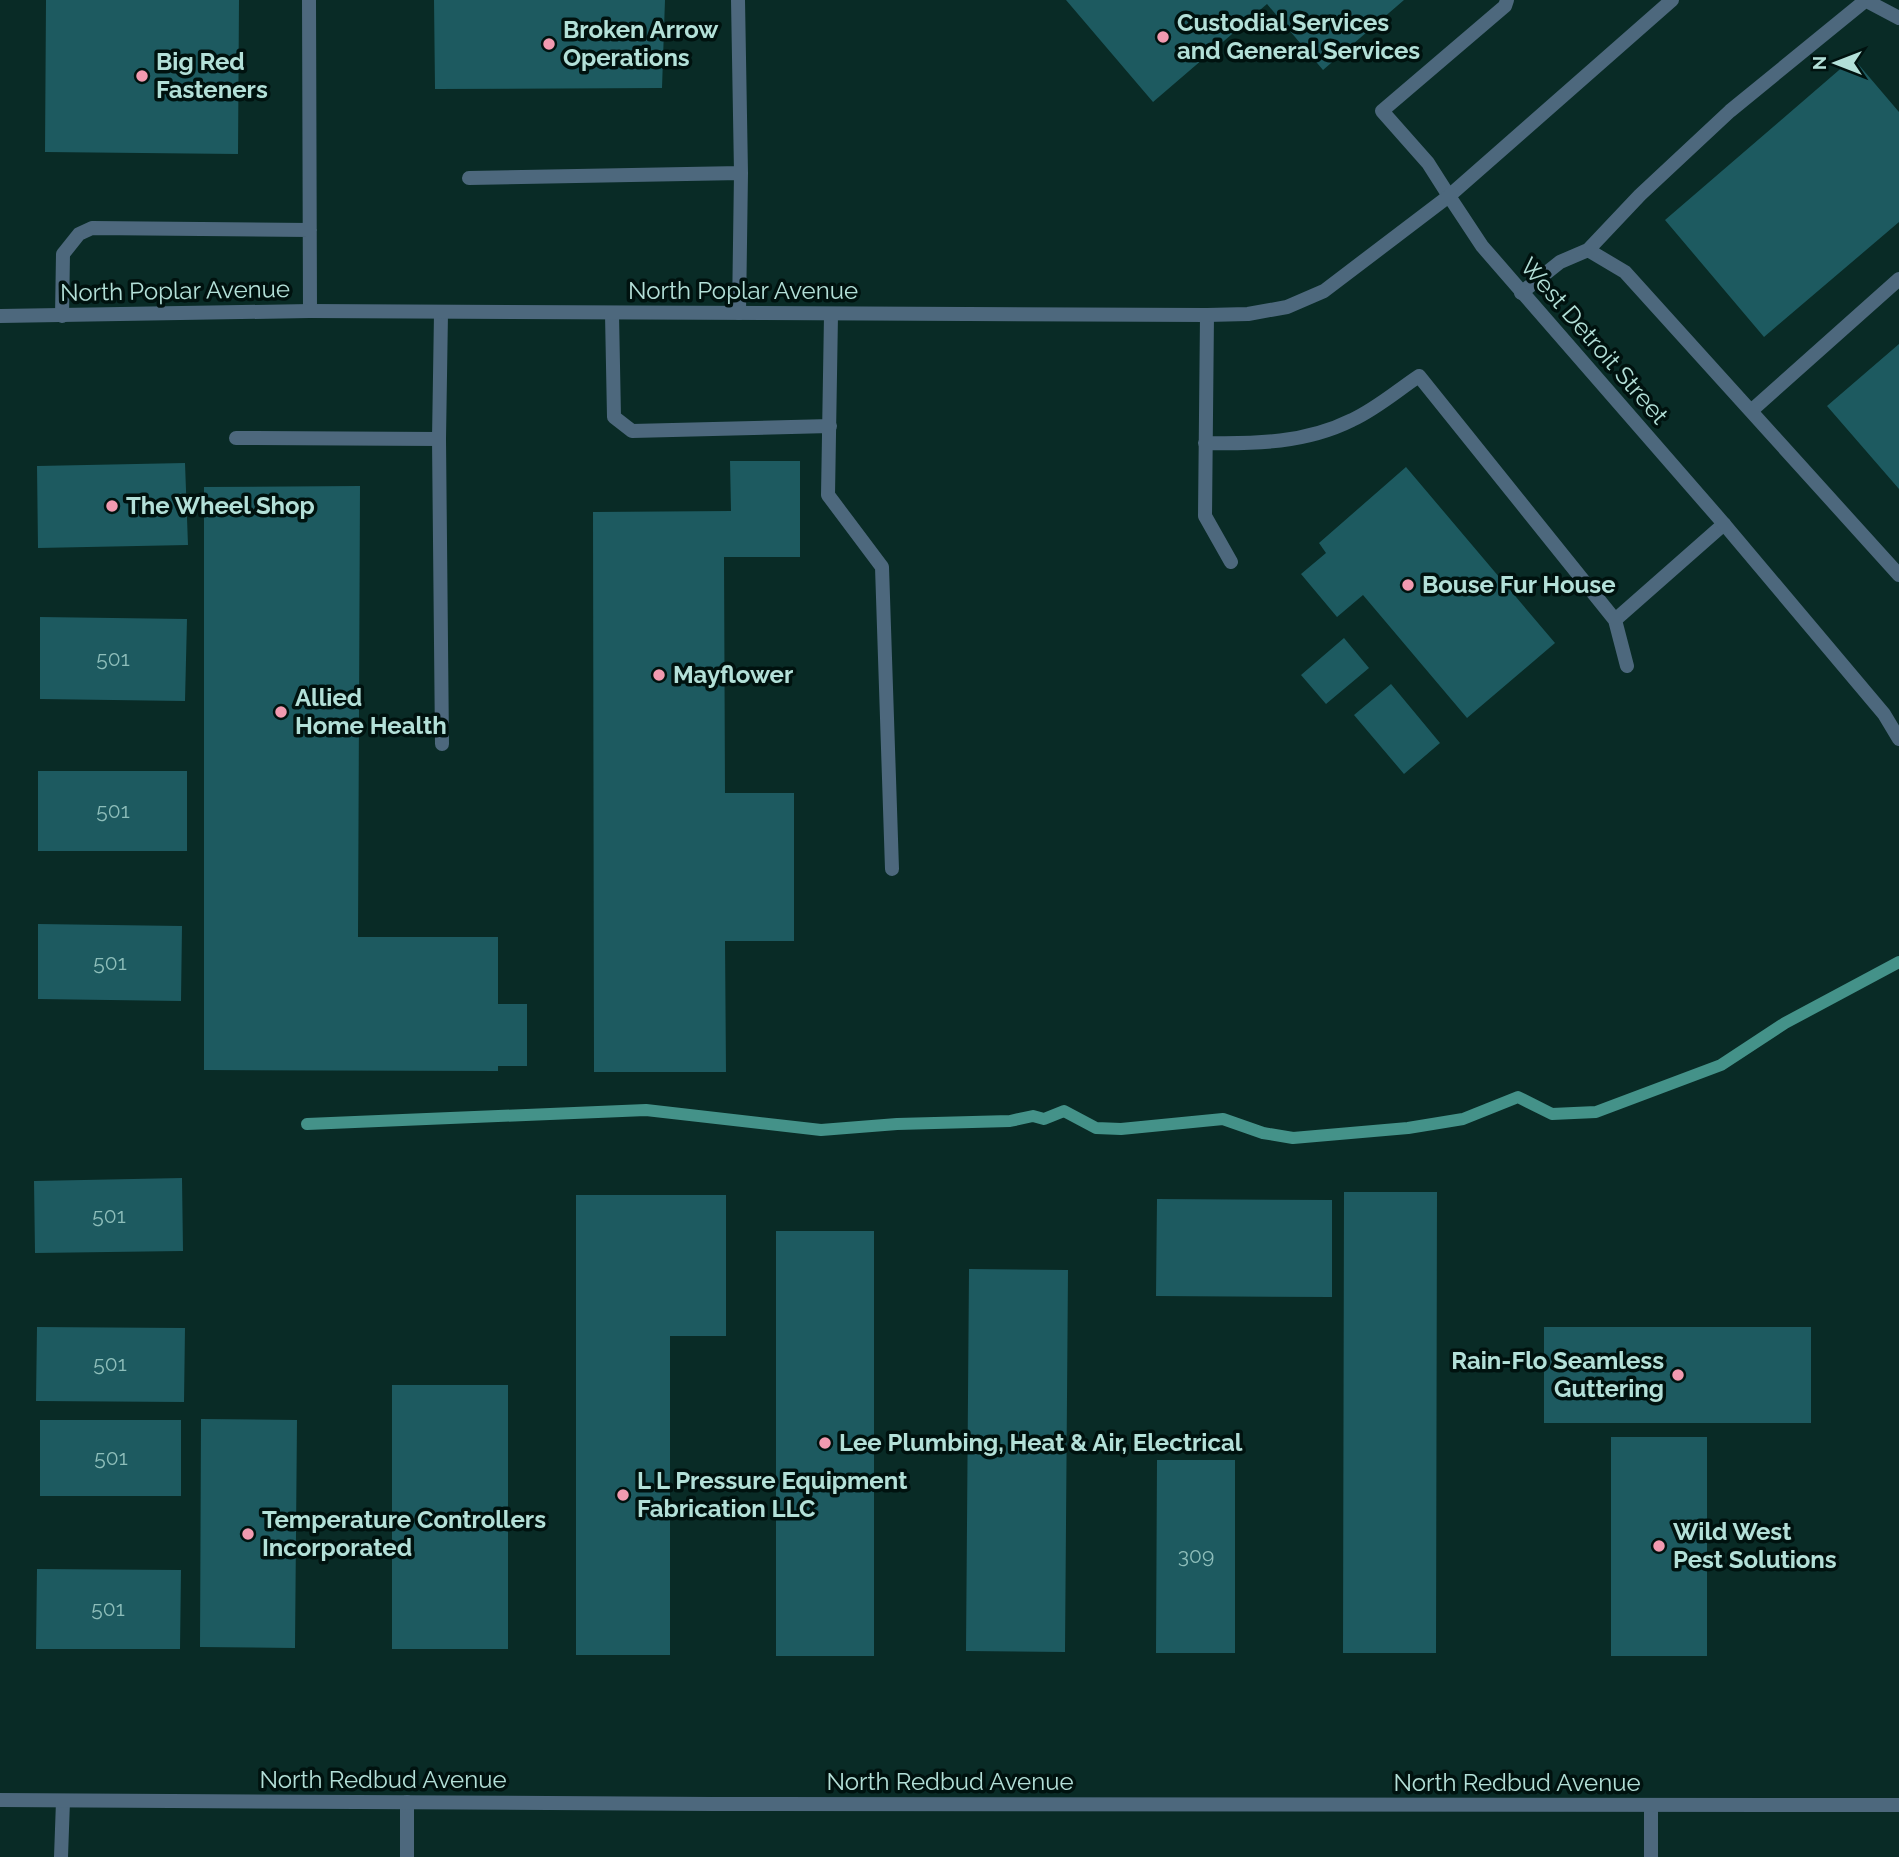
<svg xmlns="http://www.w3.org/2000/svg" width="1899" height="1857" viewBox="0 0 1899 1857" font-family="Raleway,sans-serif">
<rect width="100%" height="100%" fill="#092b26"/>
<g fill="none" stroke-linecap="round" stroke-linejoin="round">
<!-- stream -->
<path stroke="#449289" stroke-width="12" d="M307 1124 646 1110 821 1130 897 1124 1010 1121 1033 1116 1044 1119 1064 1111 1096 1128 1121 1129 1223 1119 1263 1133 1293 1138 1408 1128 1463 1119 1518 1097 1552 1114 1596 1112 1721 1065 1785 1023 1899 962"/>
</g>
<!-- building -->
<path fill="#1d5a60" d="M46 0H239L238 154 45 152Z
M434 0H665L662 88 435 89Z
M1066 0H1404L1323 70 1267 4 1153 102Z
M1853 58 1899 112V222L1764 337 1665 220Z
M1899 344V489L1827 406Z
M730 461H800V557H724L725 793H794V941H725L726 1072H594L593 512 731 511Z
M185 463 188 545 38 548 37 466Z
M1406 467 1555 643 1467 718 1363 595 1337 617 1301 574 1326 553 1319 543Z
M360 486 358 937H498V1004H527V1066H498V1071L204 1070V487Z
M40 617 187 619 185 701 40 699Z
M1344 638 1369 668 1326 704 1301 675Z
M1391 684 1440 743 1404 774 1354 715Z
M38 771H187V851H38Z
M38 924 182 926 181 1001 38 999Z
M182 1178 183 1251 35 1253 34 1181Z
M1344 1192H1437L1436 1653H1343Z
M576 1195H726V1336H670V1655H576Z
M1157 1199 1332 1200V1297L1156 1296Z
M776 1231H874V1656H776Z
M969 1269 1068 1270 1065 1652 966 1651Z
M37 1327 185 1328 184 1402 36 1401Z
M1544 1327H1811V1423H1544Z
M392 1385H508V1649H392Z
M201 1419 297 1420 295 1648 200 1647Z
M40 1420H181V1496H40Z
M1611 1437H1707V1656H1611Z
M1157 1460H1235V1653H1156Z
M37 1569 181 1570 180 1649H36Z"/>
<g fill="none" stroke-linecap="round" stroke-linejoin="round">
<!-- service -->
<path stroke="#4d687d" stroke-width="14" d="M309 0 310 311
M738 0 741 173 739 313
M1865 0 1899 18
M469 178 741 173
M1449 196 1428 163 1382 111 1505 6 1507 0
M1588 250 1640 195 1730 111 1866 0
M1521 293 1560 262 1588 250 1625 272 1899 575
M441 313 439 439 442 744
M612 314 614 417 632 431 830 426
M831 315 828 495 882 567 892 869
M1207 315 1205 516 1231 562
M62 316 63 254 79 234 92 228 310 230
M1751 411 1899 279
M236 438 439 439
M1205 443C1256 444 1306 443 1352 420 1376 409 1398 390 1419 376L1615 620 1627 666
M1615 620 1724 524
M407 1802V1857
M1651 1806V1857
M61 1857 63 1801"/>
<!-- minor -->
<path stroke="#4d687d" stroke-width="14" d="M1449 196 1482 246 1724 524 1884 714 1899 739
M0 316 310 311 1207 315 1248 314 1287 307 1324 291 1449 196 1672 0
M0 1800 712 1804 1899 1805"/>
</g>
<!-- markers -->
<g fill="#f29ab0" stroke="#00120f" stroke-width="2.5">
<circle cx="1163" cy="37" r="7"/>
<circle cx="549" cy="44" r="7"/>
<circle cx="142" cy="76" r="7"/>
<circle cx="112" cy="506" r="7"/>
<circle cx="1408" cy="585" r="7"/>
<circle cx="659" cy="675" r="7"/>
<circle cx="281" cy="712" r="7"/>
<circle cx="1678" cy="1375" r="7"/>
<circle cx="825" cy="1443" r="7"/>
<circle cx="623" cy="1495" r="7"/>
<circle cx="248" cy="1534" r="7"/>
<circle cx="1659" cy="1546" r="7"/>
</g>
<g text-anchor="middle" stroke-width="7" stroke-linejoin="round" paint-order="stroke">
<!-- number labels -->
<g font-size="21" fill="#8ebeba">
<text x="113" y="666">501</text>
<text x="113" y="818">501</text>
<text x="110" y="970">501</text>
<text x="109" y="1223">501</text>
<text x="110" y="1371">501</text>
<text x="111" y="1465">501</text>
<text x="1196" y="1563">309</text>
<text x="108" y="1616">501</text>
</g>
<!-- poi labels -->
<g font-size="24" font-weight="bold" fill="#b3e0d8" stroke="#00120f" text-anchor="start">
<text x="1177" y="31">Custodial Services<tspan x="1177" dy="28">and General Services</tspan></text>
<text x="563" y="38">Broken Arrow<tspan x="563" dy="28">Operations</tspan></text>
<text x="156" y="70">Big Red<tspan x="156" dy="28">Fasteners</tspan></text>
<text x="126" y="514">The Wheel Shop</text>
<text x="1422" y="593">Bouse Fur House</text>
<text x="673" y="683">Mayflower</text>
<text x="295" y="706">Allied<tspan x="295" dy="28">Home Health</tspan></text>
<text x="1664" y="1369" text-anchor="end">Rain-Flo Seamless<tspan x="1664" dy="28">Guttering</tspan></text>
<text x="839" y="1451">Lee Plumbing, Heat &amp; Air, Electrical</text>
<text x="637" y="1489">L L Pressure Equipment<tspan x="637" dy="28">Fabrication LLC</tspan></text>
<text x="262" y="1528">Temperature Controllers<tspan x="262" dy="28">Incorporated</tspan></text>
<text x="1673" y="1540">Wild West<tspan x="1673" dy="28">Pest Solutions</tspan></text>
</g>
<!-- street labels -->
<g font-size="24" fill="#b3e0d8" stroke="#00120f">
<text transform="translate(175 291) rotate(-1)" y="8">North Poplar Avenue</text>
<text x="743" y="299">North Poplar Avenue</text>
<text transform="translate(1594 341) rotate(49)" y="8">West Detroit Street</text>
<text x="383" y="1788">North Redbud Avenue</text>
<text x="950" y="1790">North Redbud Avenue</text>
<text x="1517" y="1791">North Redbud Avenue</text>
</g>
</g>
<!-- north arrow -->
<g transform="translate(1836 63) rotate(270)" stroke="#00120f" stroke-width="5" paint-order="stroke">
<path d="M0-5L12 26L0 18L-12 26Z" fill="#b3e0d8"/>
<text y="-10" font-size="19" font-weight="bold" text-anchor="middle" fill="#b3e0d8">N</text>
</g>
</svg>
